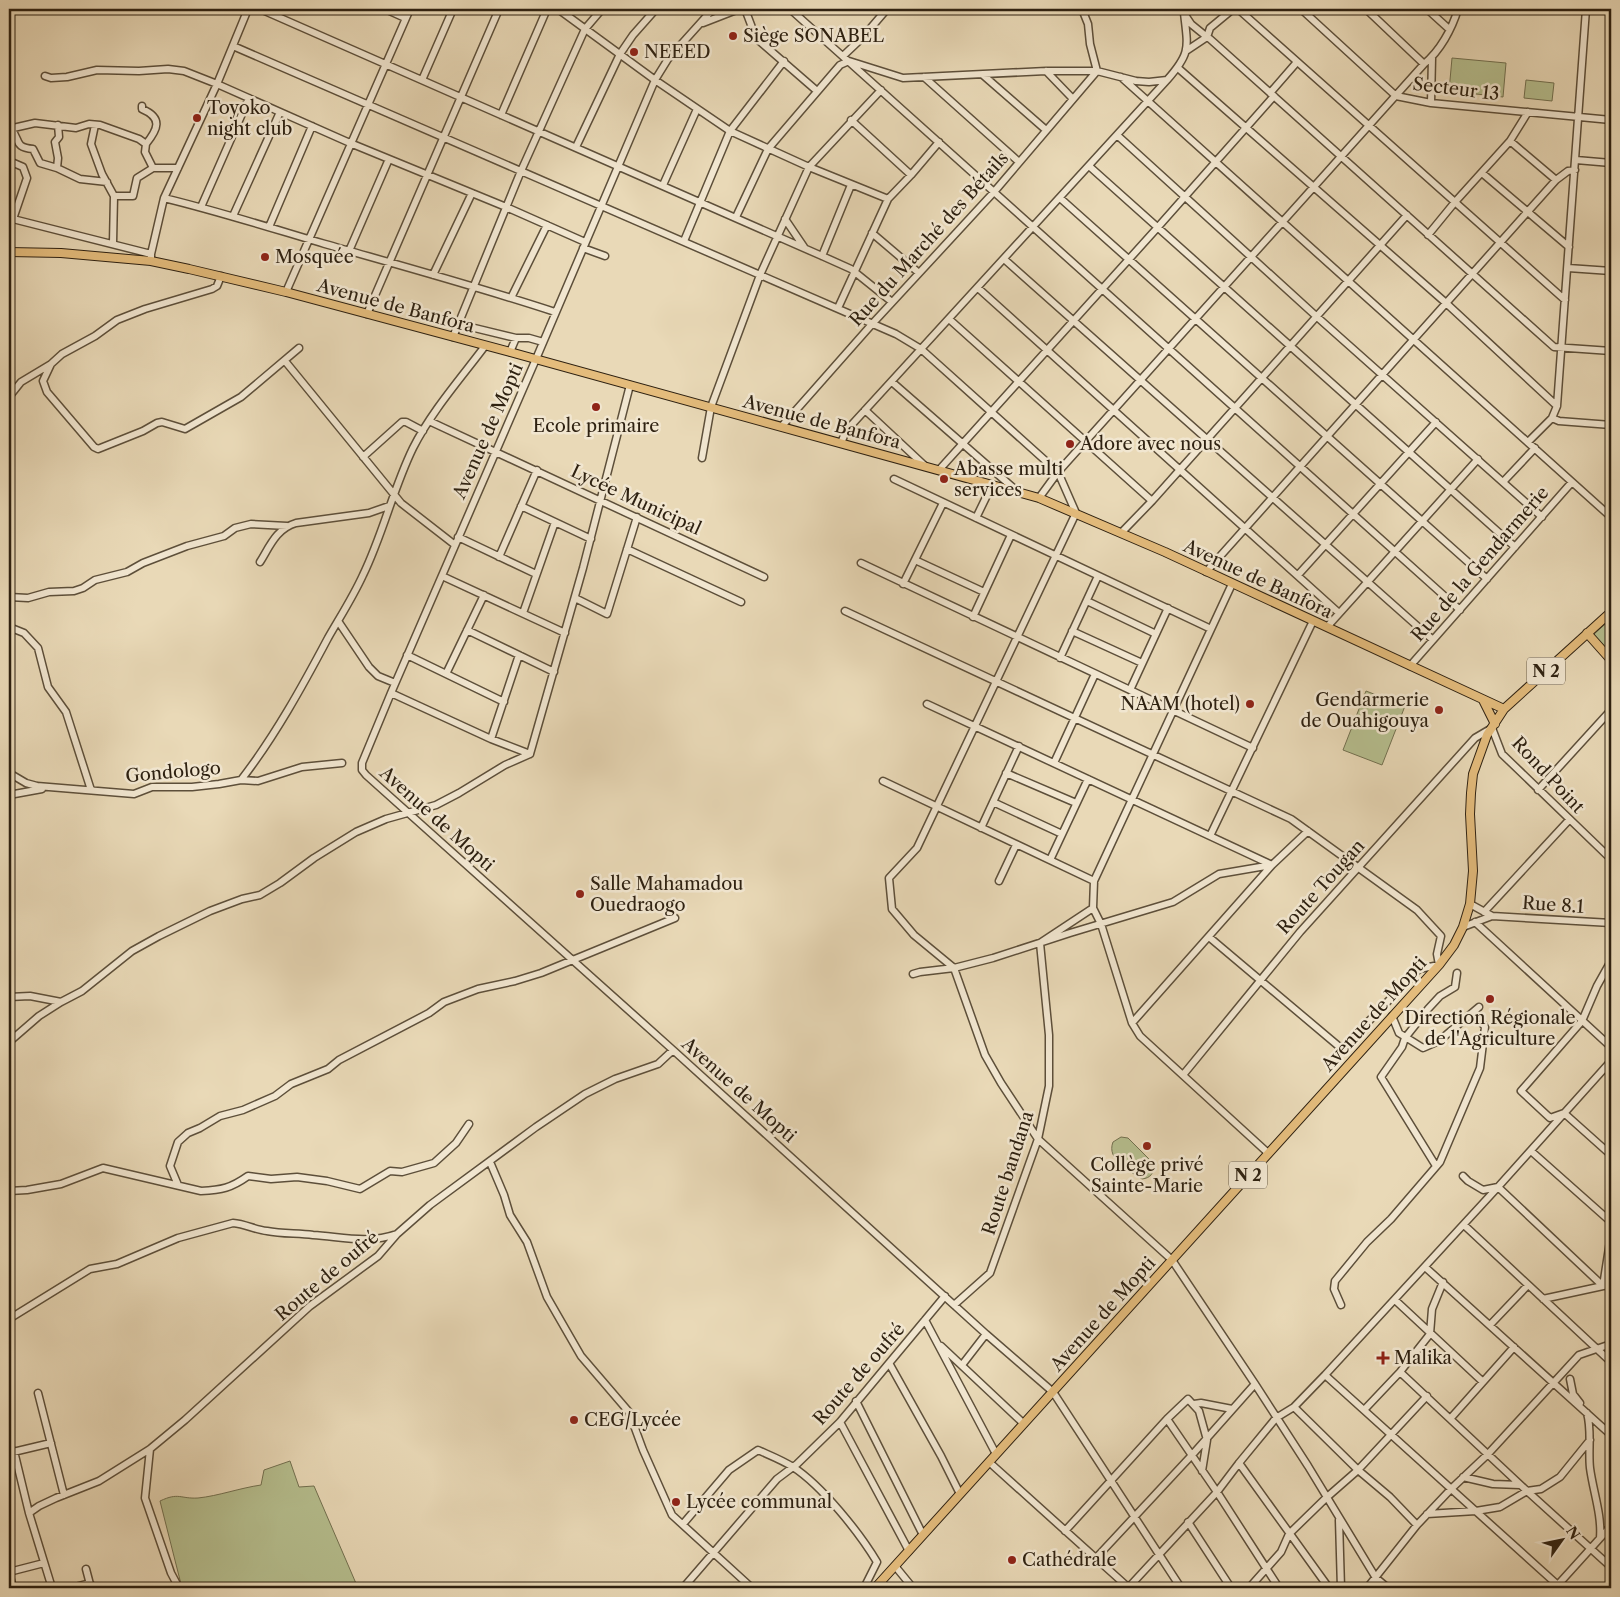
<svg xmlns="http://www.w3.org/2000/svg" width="1620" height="1597" viewBox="0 0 1620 1597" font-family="'Libre Caslon Text',serif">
<rect width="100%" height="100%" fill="#e9d9b7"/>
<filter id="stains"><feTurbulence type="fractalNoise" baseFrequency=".004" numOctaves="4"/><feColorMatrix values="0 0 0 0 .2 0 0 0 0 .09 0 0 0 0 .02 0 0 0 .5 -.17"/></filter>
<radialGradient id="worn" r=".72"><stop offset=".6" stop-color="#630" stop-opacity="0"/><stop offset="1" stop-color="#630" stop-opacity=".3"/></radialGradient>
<!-- green -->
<path fill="#b6bf8f" stroke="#727050" d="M1452 58 1506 63 1503 97 1449 91Z
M1526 80 1554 83 1552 101 1524 98Z
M1611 619V655L1593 635Z
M1366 691 1405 706 1382 765 1343 750Z
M1121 1137 1128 1138 1154 1164C1154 1173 1151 1178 1142 1179 1130 1171 1106 1160 1113 1142Z
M290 1461 299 1487 314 1486 358 1588H182L160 1501C179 1492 180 1499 198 1498 218 1496 240 1488 261 1485L264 1470Z"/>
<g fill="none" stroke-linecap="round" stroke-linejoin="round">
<!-- minor casing -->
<g stroke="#5d4f3a" stroke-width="9">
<path id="minor" d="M260 9 822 256 851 269 892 302
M385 9 405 18
M558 9 655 80 730 131 809 167 888 199
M713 9 668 59 655 80 536 359 391 693 362 763V770L366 775 673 1050 986 1334 1053 1392 1181 1588
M745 9 756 38 817 91
M790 9 1460 610
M1238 9 1565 300
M1301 9 1396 96 1431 103 1611 120
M1366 9 1424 64
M1427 9 1449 29
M1185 15 1191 24 1207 37 1210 28 1233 9
M703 23 739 9
M233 46 896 334 921 349 1058 472 1076 513 917 848 889 878 892 909 914 935 954 968 985 1055 1001 1083 1038 1139 1172 1260 1255 1384 1308 1466 1376 1578 1388 1588
M1186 51 1207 37 1210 39 1554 347 1611 351
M843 56 863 37 887 9
M1178 68 1446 303 1557 406
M1046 71 1073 99
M983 75 1046 130
M45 76 51 78 67 77 97 70 139 71 168 69 184 71 217 84 350 143 506 207 585 242
M924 77 1019 162
M1121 77 1611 517
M422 80 453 9
M1270 93 1297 62
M1431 103 1432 58
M142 106V109C163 118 158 129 146 144
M501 115 547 9
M851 120 911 175 939 142
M58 125 59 137 55 142 58 158 57 168 80 179 107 182
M95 125 91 144 102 174 114 196 113 243
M9 129 35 123 76 128 89 124 100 125 139 139 146 144 145 152 153 168H178
M11 129C21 140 13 147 33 149L40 163 57 168
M1117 135 1316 316 1542 517
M1510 141 1556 180
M576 147 620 54 633 35 656 9
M1576 160 1611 163
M9 161 23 167 27 178 13 219
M1089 166 1515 547
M1482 173 1569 247
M663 185 697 109
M114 196H133L137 178 153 168
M164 198C218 211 271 228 325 244 402 266 479 287 555 312
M1060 198 1487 579
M201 207 249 98
M233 216 280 112
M736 217 768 149 840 65 849 61 903 78 1046 71H1097L1136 81 1149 82 1167 80C1191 53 1188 48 1184 13L1182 9
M9 218 151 254
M785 219 804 247
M269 227 312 126
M872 233 919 273
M1428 235 1455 202 1510 141 1528 112
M684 241 730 131 784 61
M583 248 605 256
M349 251 389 159
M822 256 851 185
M1004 259 1433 640
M151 261V254L164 198 217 84 248 9
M1568 268 1611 271
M433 275 472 193
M978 288 1339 613
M286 292 410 9
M511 298 547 225
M838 308 888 199 911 175
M367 314 499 9
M949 319 1152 501
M458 324 516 338H529L543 342
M453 337 521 171 585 29 602 9
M510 352 516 338
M285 361 401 503 455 545
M51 364 43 381 47 392 94 447 98 449 143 431 157 423 162 422 185 429 241 397 299 348
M892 382 1018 492
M9 397 21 382 51 364 62 354 95 336 117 320 145 309 212 289 217 286 221 276
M865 410 925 466
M1552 418 1559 421 1611 425
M429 421 764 577
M782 426 873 323 994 192 1097 71 1090 44 1088 24 1082 9
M1528 442 1552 418 1557 406 1586 9
M841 443 846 431 1167 80
M363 457 402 422H406L423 431
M702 458 711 407 760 275 809 167 881 90
M939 470 1158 227 1274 96
M894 479 1211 629
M1503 482 1535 448
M1039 498 1058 472 1424 64C1440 51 1452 29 1458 9
M521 506 591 539
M976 518 992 485
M1122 532 1152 501 1407 215
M458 537 536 574
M627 549 741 602
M499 557 537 470
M915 560 984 592
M260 562C270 546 276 529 296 523L369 513 389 506
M861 563 1253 748
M1206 572 1556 180 1568 171 1575 170
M1298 575 1436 422
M442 576 565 633
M903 584 943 503
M9 597 28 598 49 592 74 591 83 588 95 580 127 572 143 563 187 546 224 536 235 528 251 524 287 526
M575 598 607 614 637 517
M1087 601 1156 634
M845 611 1291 819 1417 910 1441 936 1437 954 1439 965 1419 969 1342 1049 1209 937
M523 613 555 522
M973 617 1011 535
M338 621 369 667 378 676 395 683
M9 627 24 633 38 648 48 687 66 712 91 790
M1327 627 1478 459
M467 630 554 672
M1072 631 1142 663
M407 655 504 702
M1060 658 1098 576
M1410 666 1572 482
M446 674 484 595
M1130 690 1168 608
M391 693 491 739 530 754
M491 739 519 655
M530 754 583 568 630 385
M1054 763 1095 674
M9 773 26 783 37 786 134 794 152 787H192L219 784 241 780 258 781 302 767 342 763
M1006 773 1076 803
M241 780C275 736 302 687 328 638 340 617 353 597 363 575 383 534 393 489 413 448 431 412 461 378 485 346
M883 781 1094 881
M1538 790 1611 710
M9 795 42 789
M993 802 1062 834
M981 828 1019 746
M1210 836 1313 621
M1050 860 1088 779
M999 881 1016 845
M1093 908 1101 924 1132 1023 1140 1036 1268 1153
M1484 912 1569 820
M1492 916 1611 923
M1475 922 1611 1047
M1463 927 1492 916 1470 904
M1611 961 1597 986 1582 1021 1521 1091 1550 1118 1564 1113 1611 1155
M913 974 920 972 954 968 993 958 1070 933 1173 902 1219 874 1272 865 927 704
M9 997 30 996 61 1002
M1392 1016 1399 1033 1423 1048 1439 1041 1479 1007
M1132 1023 1272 865 1308 831
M9 1042 39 1016 61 1002 82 991 132 951 159 936 210 911 242 899 260 895 280 883 314 858 356 832 386 819 436 805 459 793 505 765 530 754
M1183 1075 1300 932 1475 738 1492 728 1502 754 1611 859
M1531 1151 1611 1222
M490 1162 504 1195 510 1215 527 1242 547 1297 581 1356 629 1412 643 1450 672 1515 752 1588
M1436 1166 1381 1077 1402 1047 1405 1038 1428 1009 1440 996 1455 987 1457 973
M1463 1176 1468 1181 1483 1190 1498 1187 1603 1286 1611 1285
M178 1185 170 1166 178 1142 188 1133 200 1128 220 1116 243 1110 275 1096 291 1084 328 1069 339 1060 429 1013 444 1002 478 989 515 981 541 973 675 918
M9 1191 27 1190 61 1184 103 1168 201 1191C222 1190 231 1188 248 1176L271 1179 297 1177 327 1181 360 1189 390 1171 402 1172 434 1163 456 1143 469 1124
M1464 1225 1611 1362
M1425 1267 1611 1435
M1543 1299 1603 1286 1611 1235
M1395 1300 1483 1382
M954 1305 990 1273 1038 1139 1049 1086V1035L1040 943 1093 908 1094 881 1232 584
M1341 1305 1334 1289 1335 1281 1367 1242 1391 1219 1440 1162 1480 1068 1485 1027 1473 1012
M9 1319 90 1269 117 1264 178 1238 233 1223C246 1224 255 1230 267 1231 282 1234 298 1233 313 1235 343 1237 368 1244 397 1234
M925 1320 996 1454
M1490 1325 1528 1285
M941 1346 1024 1424
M889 1363 941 1456 960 1494
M962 1365 986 1334
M1400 1372 1527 1491 1611 1567
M1325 1375 1561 1588
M1570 1379 1573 1394 1580 1403
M38 1393 64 1495
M856 1401 923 1535
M1194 1404 1201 1403 1232 1409
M1294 1407 1358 1470 1390 1497 1417 1525
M1364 1410 1400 1372 1430 1334 1432 1309 1443 1282
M1587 1413C1592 1431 1588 1450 1590 1468 1593 1491 1602 1515 1600 1538
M1167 1419 1217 1492 1279 1588
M1450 1419 1514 1347
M840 1422 909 1551
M150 1449 145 1498 171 1573 179 1588
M14 1451 29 1513 52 1588
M9 1453 51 1443
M989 1462 1129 1588
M1239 1463 1329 1588
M1463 1477 1493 1484 1520 1485
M29 1513 39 1506 56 1498 99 1481 150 1449 185 1420 310 1306 378 1256 397 1234 430 1205 536 1127 585 1094 615 1079 658 1064 673 1050
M1427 1514 1476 1511 1500 1507 1527 1491 1541 1489 1560 1477 1590 1440
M1339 1520 1341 1588
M1188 1522 1231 1588
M683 1524 729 1470 758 1450C769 1455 782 1460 793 1467 822 1486 859 1532 877 1562L864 1588
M1065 1531 1167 1419 1188 1399 1199 1411 1207 1440 1202 1471
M1096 1558 1192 1455 1255 1384
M895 1566 913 1588
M86 1569 91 1588
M9 1572 44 1563
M9 1572 13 1588
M71 1588 90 1583
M683 1588 777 1479 797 1464 840 1422 945 1296
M1128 1588 1217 1492 1239 1463 1276 1418 1294 1407 1325 1375 1498 1187 1611 1061
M1249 1588 1281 1552 1289 1534 1326 1498 1358 1470 1427 1396
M1367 1588 1417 1525 1451 1489 1488 1454 1579 1355 1611 1344
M1555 1588 1611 1526"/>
</g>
<!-- major casing -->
<g stroke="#2e2111" stroke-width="10">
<path id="major" d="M9 252 61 253 151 261 189 269 286 292 510 352 1039 498 1165 552 1504 709
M1587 633 1611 660
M1483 700 1495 724
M875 1588 1439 965 1454 945 1463 927 1470 904 1473 871 1470 814 1471 793 1473 774 1487 735 1504 709 1611 612"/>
</g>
<!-- minor -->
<use href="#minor" stroke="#f1e6d0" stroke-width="6"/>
<!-- major -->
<use href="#major" stroke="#e4bc7c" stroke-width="8"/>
</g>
<!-- markers -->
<g fill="#8f2418" stroke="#f1e6d0" stroke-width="2">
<circle cx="733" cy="36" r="5"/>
<circle cx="634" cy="52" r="5"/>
<circle cx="197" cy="118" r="5"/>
<circle cx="265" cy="257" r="5"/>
<circle cx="596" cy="407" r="5"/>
<circle cx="1070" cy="444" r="5"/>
<circle cx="944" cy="479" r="5"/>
<circle cx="1250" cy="704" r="5"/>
<circle cx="1439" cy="710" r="5"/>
<circle cx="580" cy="894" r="5"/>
<circle cx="1490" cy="999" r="5"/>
<circle cx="1147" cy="1146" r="5"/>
<path d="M1380.5 1350.5h5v5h5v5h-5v5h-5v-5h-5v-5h5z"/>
<circle cx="574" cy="1420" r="5"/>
<circle cx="676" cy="1502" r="5"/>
<circle cx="1012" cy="1560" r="5"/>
</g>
<g text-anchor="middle" stroke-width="5" stroke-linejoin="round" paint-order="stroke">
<!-- shield labels -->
<g fill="#f1e6d0" stroke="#685c4a" stroke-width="1">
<rect x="1527" y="657.5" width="38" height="27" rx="4"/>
<rect x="1229" y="1161.5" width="38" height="27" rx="4"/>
</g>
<g font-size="16" font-weight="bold" fill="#2e2111">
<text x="1546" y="677">N 2</text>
<text x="1248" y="1181">N 2</text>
</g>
<!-- poi labels -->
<g font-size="18" fill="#2e2111" stroke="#f1e6d0" text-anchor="start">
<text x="743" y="42">Siège SONABEL</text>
<text x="644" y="58">NEEED</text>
<text x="207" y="114">Toyoko<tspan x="207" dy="21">night club</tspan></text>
<text x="275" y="263">Mosquée</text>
<text x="596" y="432" text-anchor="middle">Ecole primaire</text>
<text x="1080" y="450">Adore avec nous</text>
<text x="954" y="475">Abasse multi<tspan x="954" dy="21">services</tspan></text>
<text x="1429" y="706" text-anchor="end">Gendarmerie<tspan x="1429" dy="21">de Ouahigouya</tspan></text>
<text x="1240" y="710" text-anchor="end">NAAM (hotel)</text>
<text x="590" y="890">Salle Mahamadou<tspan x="590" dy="21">Ouedraogo</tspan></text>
<text x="1490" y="1024" text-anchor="middle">Direction Régionale<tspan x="1490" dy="21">de l'Agriculture</tspan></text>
<text x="1147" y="1171" text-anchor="middle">Collège privé<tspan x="1147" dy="21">Sainte-Marie</tspan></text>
<text x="1394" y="1364">Malika</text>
<text x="584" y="1426">CEG/Lycée</text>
<text x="686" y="1508">Lycée communal</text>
<text x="1022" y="1566">Cathédrale</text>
</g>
<!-- street labels -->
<g font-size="18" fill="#2e2111" stroke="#f1e6d0">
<text transform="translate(1456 89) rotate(7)" y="6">Secteur 13</text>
<text transform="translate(929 239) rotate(-48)" y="6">Rue du Marché des Bétails</text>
<text transform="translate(396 306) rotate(15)" y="6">Avenue de Banfora</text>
<text transform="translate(822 422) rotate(15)" y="6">Avenue de Banfora</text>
<text transform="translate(488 431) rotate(-66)" y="6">Avenue de Mopti</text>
<text transform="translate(636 500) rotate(25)" y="6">Lycée Municipal</text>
<text transform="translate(1480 564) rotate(-49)" y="6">Rue de la Gendarmerie</text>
<text transform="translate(1258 579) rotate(25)" y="6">Avenue de Banfora</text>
<text transform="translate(173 772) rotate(-5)" y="6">Gondologo</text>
<text transform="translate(1548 775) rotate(47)" y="6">Rond Point</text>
<text transform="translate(437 819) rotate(42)" y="6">Avenue de Mopti</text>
<text transform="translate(1321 887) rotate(-48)" y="6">Route Tougan</text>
<text transform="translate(1553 905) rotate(4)" y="6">Rue 8.1</text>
<text transform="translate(1374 1014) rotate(-48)" y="6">Avenue de Mopti</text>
<text transform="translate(739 1090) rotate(42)" y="6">Avenue de Mopti</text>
<text transform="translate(1008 1173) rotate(-72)" y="6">Route bandana</text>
<text transform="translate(327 1276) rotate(-40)" y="6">Route de oufré</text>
<text transform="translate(1103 1314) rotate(-48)" y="6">Avenue de Mopti</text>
<text transform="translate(859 1374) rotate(-49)" y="6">Route de oufré</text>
</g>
</g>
<!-- margin -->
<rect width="1620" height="1597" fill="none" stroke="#e9d9b7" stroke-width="30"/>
<rect x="10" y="10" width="1600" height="1577" fill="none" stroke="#2e2111" stroke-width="2.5"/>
<rect x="15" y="15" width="1590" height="1567" fill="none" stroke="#2e2111"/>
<!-- north arrow -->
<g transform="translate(1562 1540) rotate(57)" stroke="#f1e6d0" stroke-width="4" paint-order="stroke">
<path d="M0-4L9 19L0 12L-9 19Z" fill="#2e2111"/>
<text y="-8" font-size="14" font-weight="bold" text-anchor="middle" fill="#2e2111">N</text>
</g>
<rect width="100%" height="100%" filter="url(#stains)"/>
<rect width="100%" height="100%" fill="url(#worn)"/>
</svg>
